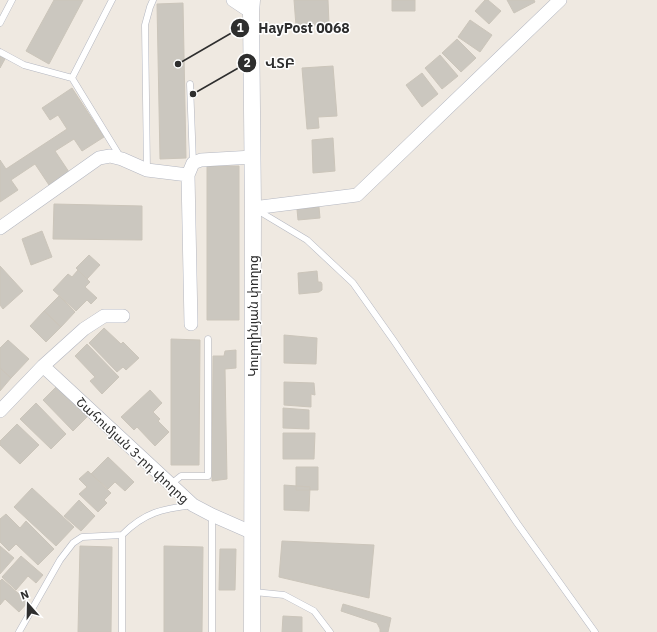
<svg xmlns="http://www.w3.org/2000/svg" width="657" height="632" viewBox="0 0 657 632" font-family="'IBM Plex Sans','Noto Sans Armenian',sans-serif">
<rect width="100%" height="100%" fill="#efe9e1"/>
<!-- building -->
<path fill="#cbc7bf" stroke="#cbc5ba" d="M54 0H83L49 64 26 51Z
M294 0H328L329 24 296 26Z
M392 0H415V11H392Z
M485 0H488L501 11 489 24 475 11Z
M507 0H534L535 2 514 13Z
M183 3 186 158 160 159 157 4Z
M470 20 492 35 480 52 458 37Z
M457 39 476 58 461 72 442 53Z
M440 55 458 76 442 89 425 68Z
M0 56 5 59 0 68Z
M333 66 337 116 318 117 319 128 307 129 302 68Z
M422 73 438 94 422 107 406 85Z
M72 88 104 137 82 151 74 139 55 151 69 172 49 185 35 164 11 180 18 190 0 202V160L6 169 67 129 58 115 50 120 42 108Z
M333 138 335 171 313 173 312 140Z
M207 166H239V320H207Z
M54 204 142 206V240L53 239Z
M319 207 320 218 298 220 297 209Z
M42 231 52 257 31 265 22 239Z
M89 255 100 265 87 279 76 268Z
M0 266 23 291 3 309 0 305Z
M78 270 90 282 85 287 97 298 91 304 87 300 76 311 53 290 68 274 72 277Z
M317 271 318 282H321L322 284V290L319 292 299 294 298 273Z
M59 296 75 312 61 327 44 311Z
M44 311 61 327 46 342 30 326Z
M104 328 121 344 123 342 139 358 126 370 123 367 117 372 89 343Z
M284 335 317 338 316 364 284 363Z
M171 339 200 340 199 465H171Z
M8 340 29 359 11 378 0 368V348Z
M87 344 119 377 102 394 90 381 95 377 75 356Z
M236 350V368L225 369 227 479 212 481 213 356H224L225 351Z
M0 368 11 378 0 391Z
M284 382 314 383 315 395 311 394V407L284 405Z
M58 385 88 416 73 431 43 400Z
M150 390 162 403 153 412 160 419 158 421 169 432 155 446 137 427 134 430 121 417Z
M36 403 66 434 51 449 20 419Z
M283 408 309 410V429L283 428Z
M17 424 39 445 20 464 0 445V441Z
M283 433H315L314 459H283Z
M108 457 134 482 125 491 115 482 108 489 91 474Z
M296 467H318V490H296Z
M88 471 111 493 104 500 107 503 98 512 79 494 87 487 79 479Z
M284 485 310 487 309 511 284 510Z
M32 488 74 527 56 546 14 507Z
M79 500 95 516 81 531 64 516Z
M6 514 20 528 26 521 54 549 38 565 16 544 9 551 0 542V519Z
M282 541 374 545 369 598 279 577Z
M0 546 14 558 0 574Z
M80 546 112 547 111 632H78Z
M164 546 203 547 202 632H164Z
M220 549H236L235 590H219Z
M21 556 43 575 36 583 28 576 16 590 2 577Z
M2 579 28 602 19 612 5 599 0 605V581Z
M343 604 391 618 388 632H380V629L377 623 341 611Z
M283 616 302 617V632H282Z"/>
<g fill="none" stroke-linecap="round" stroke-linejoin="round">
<!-- service casing -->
<g stroke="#b4b7c1" stroke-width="7">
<path id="service" d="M0 23 12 0
M0 52 24 65 72 78 121 158
M72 78 112 0
M190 84 193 163
M147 170 145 25 150 7 153 0
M257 210 307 240 353 283 394 341 517 523 595 632
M171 484 181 476H208V339
M253 592 284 595 314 611 330 632
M19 632 60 560 73 543 82 537 122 535C145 512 162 509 193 505
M122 632V535
M212 632V515"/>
</g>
<!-- minor casing -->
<g stroke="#b4b7c1" stroke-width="14">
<path id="minor" d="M233 0 251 12
M188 175 191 324
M253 208 357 195 560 0
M0 228 99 158 110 156 122 159 147 170 188 175 193 163 201 160 253 157
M43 366 193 505 212 515 253 533
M0 411 43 366 84 329 104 316H123"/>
</g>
<!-- tertiary casing -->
<g stroke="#b4b7c1" stroke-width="17">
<path id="tertiary" d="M252 0 251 12 253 208 252 632"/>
</g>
<!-- service -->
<use href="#service" stroke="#fff" stroke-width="6"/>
<!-- minor -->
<use href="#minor" stroke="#fff" stroke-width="13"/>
<!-- tertiary -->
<use href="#tertiary" stroke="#fff" stroke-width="16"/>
</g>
<g text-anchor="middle" stroke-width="3" stroke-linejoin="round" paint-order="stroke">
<!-- street labels -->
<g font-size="13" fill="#2e2e2e" stroke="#fff">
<text transform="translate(253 316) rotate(-90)" y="5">Կուրղինյան փողոց</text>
<text transform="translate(133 450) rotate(43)" y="5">Շահումյան 3-րդ փողոց</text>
</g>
</g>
<!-- callouts -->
<path fill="none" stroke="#2e2e2e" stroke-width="1.5" d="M178 64L240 28M193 94L247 63"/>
<g fill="#2e2e2e" stroke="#fff" stroke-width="1.5">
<circle cx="178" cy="64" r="4"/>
<circle cx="193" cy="94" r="4"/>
<circle cx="240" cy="28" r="10"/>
<circle cx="247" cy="63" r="10"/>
</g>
<g font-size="12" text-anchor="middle" font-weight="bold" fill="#fff">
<text x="240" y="32">1</text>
<text x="247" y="67">2</text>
</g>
<g font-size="14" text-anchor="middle" font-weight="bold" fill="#2e2e2e" stroke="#fff" stroke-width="3" stroke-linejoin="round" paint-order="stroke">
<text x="304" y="33">HayPost 0068</text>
<text x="280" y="68">ՎՏԲ</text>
</g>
<!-- north arrow -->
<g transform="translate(28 604) rotate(340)" stroke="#ffffff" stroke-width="3" paint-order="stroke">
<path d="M0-3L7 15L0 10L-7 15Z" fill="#2e2e2e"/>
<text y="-6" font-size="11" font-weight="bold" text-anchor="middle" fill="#2e2e2e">N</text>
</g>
</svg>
